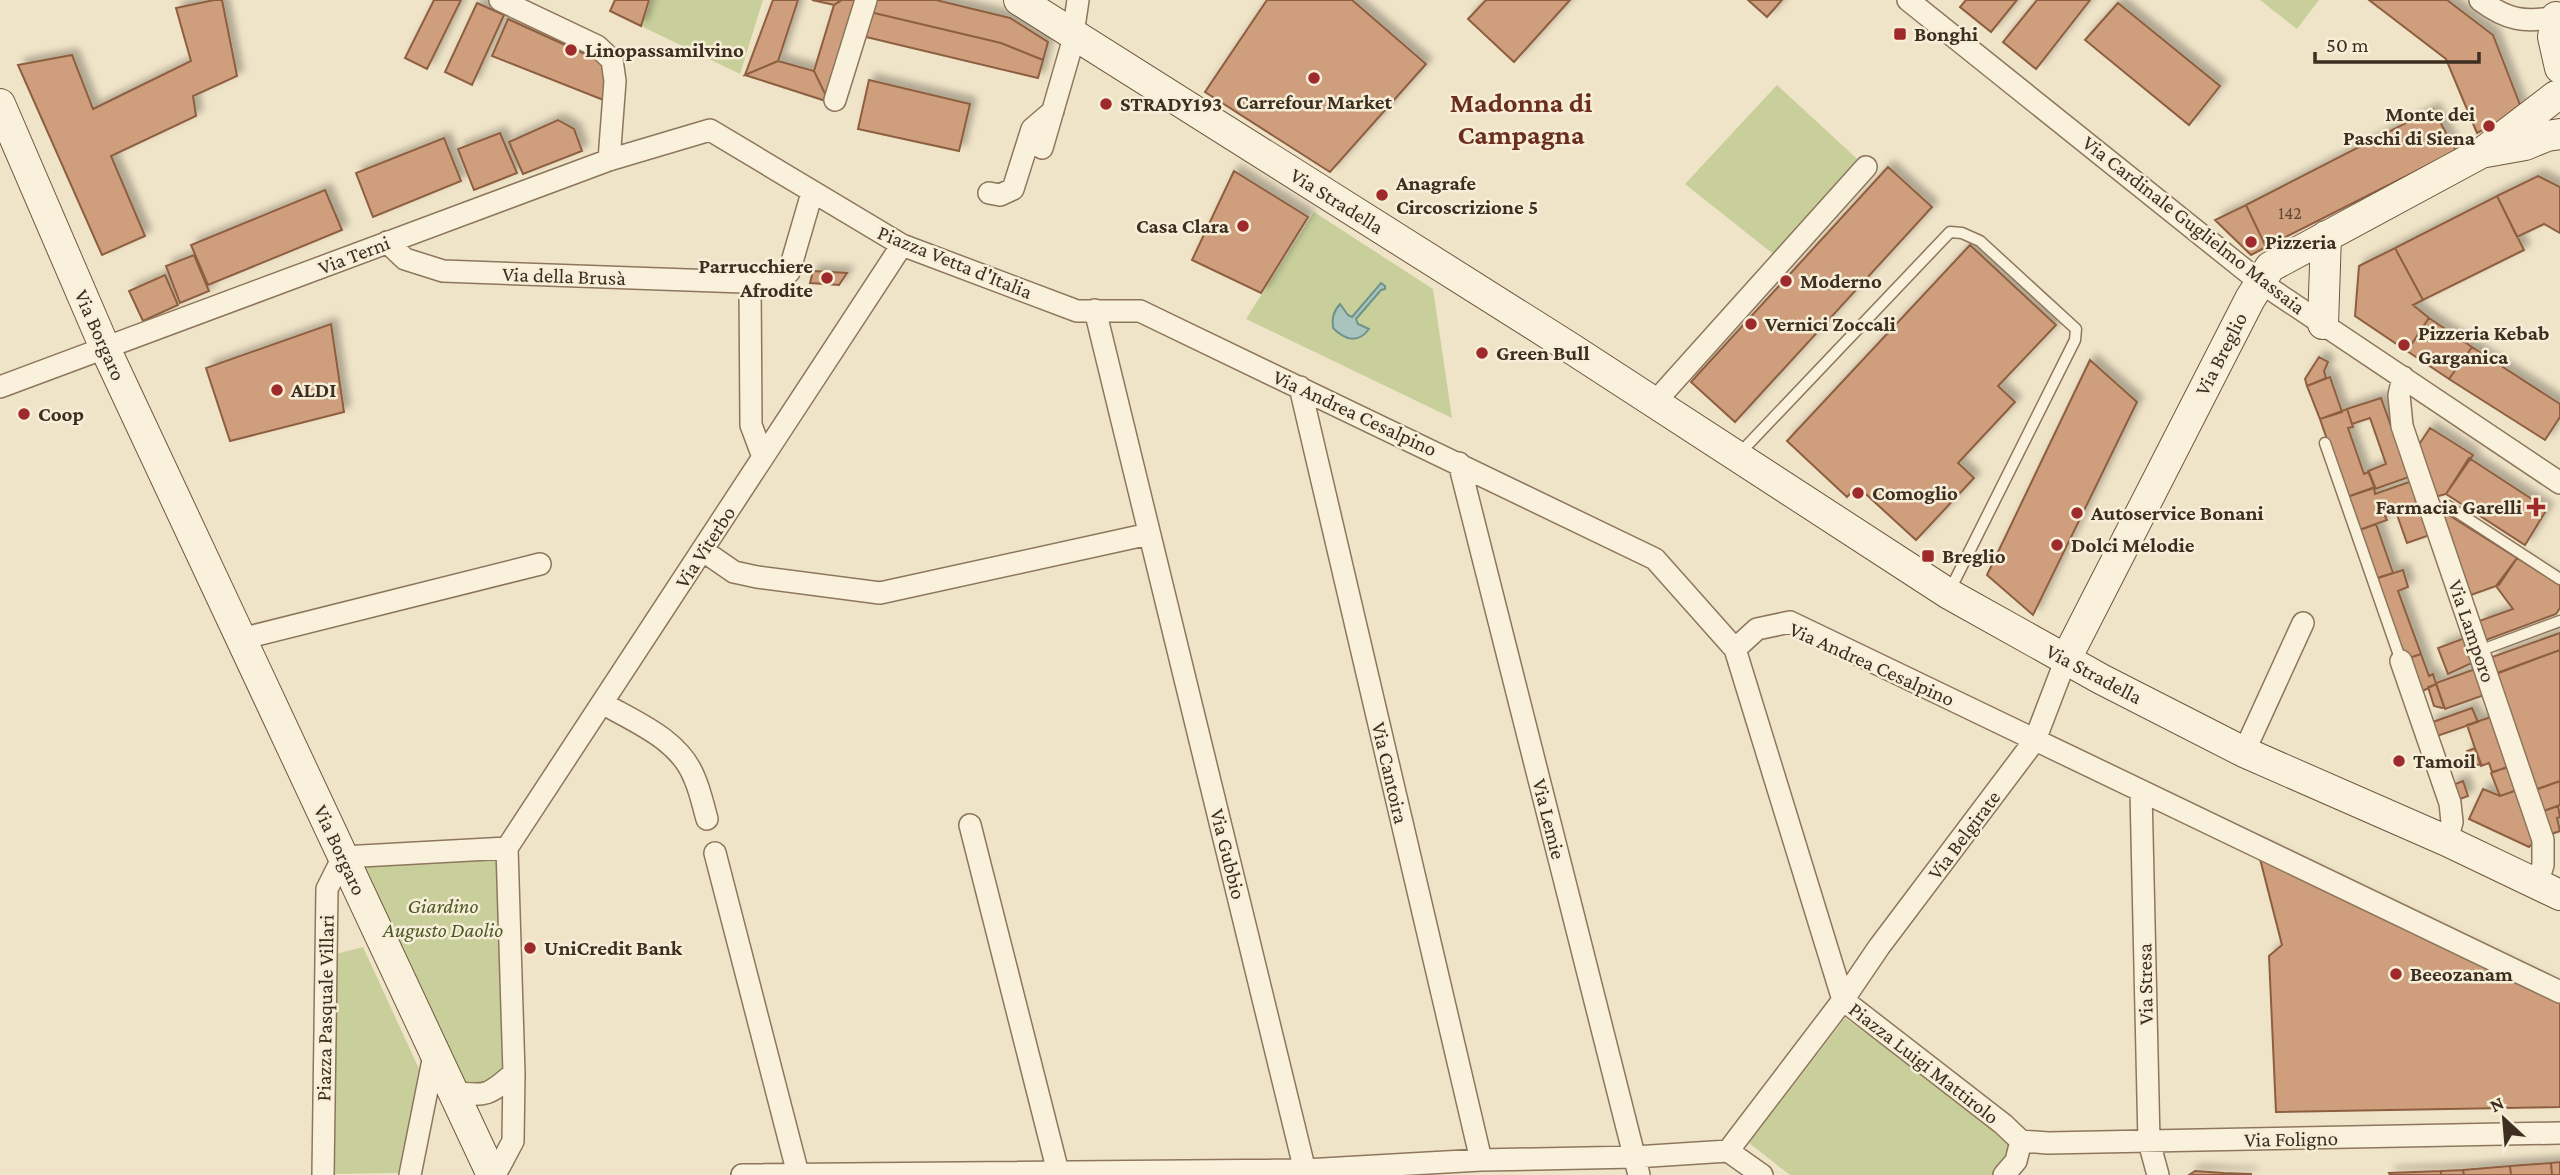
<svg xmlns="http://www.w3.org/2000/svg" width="2560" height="1175" viewBox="0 0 2560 1175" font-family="'Crimson Pro',serif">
<defs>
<filter id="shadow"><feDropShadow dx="6" dy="-6" stdDeviation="3.5" flood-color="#0004"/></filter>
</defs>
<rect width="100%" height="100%" fill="#f0e4c8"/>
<!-- green -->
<path fill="#c9cf9b" d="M651 0H763L740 74 641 26Z
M2260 0H2319L2297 29Z
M1777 85 1866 167 1782 261 1685 184Z
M1314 212 1433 289 1452 418 1246 319Z
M500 856 508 1068C486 1088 481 1092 454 1077L351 863Z
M363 947 420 1071 403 1173 329 1174 332 955Z
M1845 1018 2022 1144 1997 1175H1790L1749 1143Z"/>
<!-- water -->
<path fill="#a9c4bc" stroke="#6f938a" stroke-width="2" d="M1381 283 1385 286V289L1381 290 1356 319 1358 324 1369 329C1358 344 1345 340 1333 328 1332 318 1333 312 1340 304L1348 315 1352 317Z"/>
<!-- building -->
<path fill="#cf9f7d" stroke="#8d5f41" stroke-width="2" filter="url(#shadow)" d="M214 0H222L237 76 193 96 196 116 111 156 145 236 102 255 18 65 72 55 93 109 191 61 176 8Z
M434 0H461L427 69 405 58Z
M615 0H649L641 26 610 11Z
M773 0H798L778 61 745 75Z
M812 0H842L834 5Z
M842 0H860L829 102 814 71 834 5Z
M874 0H936L1010 18 1048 42 1043 60 1001 43 870 12Z
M1267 0H1352L1426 64 1330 172 1205 92Z
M1486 0H1570L1514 62 1468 19Z
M1748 0H1782L1767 17Z
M1966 0H2017L1991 32 1960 7Z
M2037 0H2090L2036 69 2003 42Z
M2369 0H2447L2493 35 2522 110 2477 133 2446 59Z
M477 3 504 15 472 85 445 72Z
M2118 3 2220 86 2189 125 2085 40Z
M870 12 1001 43 1043 60 1038 78 862 36Z
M508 19 607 64 606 101 492 56Z
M778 61 814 71 829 102 745 75Z
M869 80 970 104 959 151 858 129Z
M2433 109 2456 151 2266 247 2246 205Z
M558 120 574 129 582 151 523 174 509 142Z
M500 133 517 173 474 190 458 149Z
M444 138 461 181 373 217 356 173Z
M1888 167 1932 207 1735 422 1691 382Z
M1234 171 1308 217 1261 293 1192 260Z
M2538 176 2560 187V233L2544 224 2517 237 2497 196Z
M325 190 342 230 208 285 191 245Z
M2497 196 2524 250 2423 300 2395 248Z
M2246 205 2266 247 2251 255 2215 220Z
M1970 245 2056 325 1998 386 2015 402 1958 463 1974 478 1916 540 1857 486 1847 497 1787 441Z
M2395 248 2423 300 2413 305 2429 318 2407 351 2355 316 2359 266Z
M194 255 209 291 180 303 166 266Z
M813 271 847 273 839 285 810 283Z
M165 275 178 305 143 321 129 291Z
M2429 318 2472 347 2449 379 2407 351Z
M331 324 344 412 230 441 206 368Z
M2472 347 2560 404V417L2545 440 2449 379Z
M2319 357 2328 362 2324 371 2326 378 2307 386 2305 379Z
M2090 360 2137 402 2033 615 1987 575Z
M2330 377 2342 412 2320 419 2307 386Z
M2381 398 2409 477 2375 489 2368 471 2386 464 2370 418 2352 424 2347 409Z
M2347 409 2353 427 2348 428 2364 474 2369 472 2375 487 2347 497 2320 419Z
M2430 428 2473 455 2446 494 2435 497 2418 446Z
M2469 458 2547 509 2525 545 2446 494Z
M2412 481 2430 535 2407 543 2396 512 2385 516 2387 520 2359 530 2347 497 2374 488 2375 494Z
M2447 514 2517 558 2499 585 2471 595 2442 516Z
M2376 524 2393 573 2377 578 2360 530Z
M2517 558 2560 585V608L2556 614 2486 640 2479 621 2513 609 2496 586Z
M2403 570 2408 587 2398 591 2421 654 2403 660 2375 579Z
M2560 633V650L2497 673 2492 657Z
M2465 638 2474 662 2448 674 2438 648Z
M2560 650V781L2537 789 2496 674Z
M2421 654 2429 676 2433 674 2436 684 2417 694 2406 659Z
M2478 668 2487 694 2445 709 2436 683Z
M2436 684 2444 707 2442 708 2434 706 2428 687Z
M2472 708 2478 722 2434 737 2430 723Z
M2494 716 2512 766 2492 772 2489 763 2481 766 2467 725Z
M2475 748 2481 764 2472 767 2467 751Z
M2512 765 2521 789 2500 796 2491 773Z
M2463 781 2468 796 2455 801 2450 786Z
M2560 781V805L2538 813 2530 792Z
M2483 789 2500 796 2520 789 2538 838 2529 847 2469 819Z
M2558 806 2560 817 2557 818 2560 831 2546 836 2538 813Z
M2257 847 2560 992V1107L2276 1112 2269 956 2282 945Z
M2560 1162V1175H2552L2551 1163Z
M2551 1163 2552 1175H2511L2510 1166Z
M2510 1166 2511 1175H2464L2463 1170Z
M2463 1170 2464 1175H2441V1171Z
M2195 1171 2223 1173V1175H2189Z
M2441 1171V1175H2390L2389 1173Z
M2223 1173 2251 1174V1175H2223Z"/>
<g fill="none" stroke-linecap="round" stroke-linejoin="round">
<!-- lane casing -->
<g stroke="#8d765c" stroke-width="13">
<path id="lane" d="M2325 443 2401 661
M1739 454 1950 232 1962 233 1980 241 2076 329 2075 340 1949 592
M2431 510 2448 506 2560 579
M2479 651 2560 621"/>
</g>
<!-- street casing -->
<g stroke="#8d765c" stroke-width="24">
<path id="street" d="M500 0 597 46 612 60 615 81 609 160
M1908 0 2260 282 2560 483
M2480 0C2507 20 2524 23 2556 17
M835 100 866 0
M1042 148 1071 48 1078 0
M989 193 1000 195 1013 189 1032 129 1053 111
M387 242 405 259 443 271 768 283 789 272 812 193
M750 283 751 425 763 457
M1095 310 1306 1175
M2403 377 2399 395 2402 426 2543 840V865L2537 884
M0 387 609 160 710 130 902 245 1077 311H1140L1655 559 1735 649 1843 1000
M1300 387 1481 1160
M1655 402 1866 167
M1459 463 1639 1175
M702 550 734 572 757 577 880 593 1149 534
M241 639 540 564
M1735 649 1757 629 1790 622 2560 992
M2401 661 2450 803 2452 822 2447 841
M602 703C635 722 679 739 694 777 700 790 703 805 707 819
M2244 752 2303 623
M2141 791 2149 1142 2158 1175
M970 825 1058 1172
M507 848 902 245
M715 853 798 1174
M1843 1000 2003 1124 2021 1141 2016 1161 2004 1175
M453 1092C487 1097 489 1095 514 1073
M2021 1141 2048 1143 2560 1133
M323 1175 327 889 343 857 507 848
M410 1175 435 1050
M495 1175 513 1141 514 1073 507 848
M742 1175 1305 1170 1481 1160 1635 1157 1728 1151
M1762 1175 1728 1151 1843 1000 1879 947 2035 740 2066 659"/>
</g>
<!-- secondary casing -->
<g stroke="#6f573f" stroke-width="32">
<path id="secondary" d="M1019 0 1569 347 1949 594 2101 679 2244 752 2447 841 2560 895
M2556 17 2553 37 2560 68
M0 104 105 348 492 1175
M2486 152 2525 145 2547 136 2560 134
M2323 324 2326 236
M2066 659 2250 299 2270 267 2483 152 2556 96"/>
</g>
<!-- lane -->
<use href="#lane" stroke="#faf1dc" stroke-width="10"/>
<!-- street -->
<use href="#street" stroke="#faf1dc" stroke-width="21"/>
<!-- secondary -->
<use href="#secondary" stroke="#faf1dc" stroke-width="30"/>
</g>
<!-- markers -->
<g fill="#9e2a2b" stroke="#f7eed8" stroke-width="2.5">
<rect x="1893" y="27" width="14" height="14" rx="3.5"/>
<circle cx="571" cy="50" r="7"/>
<circle cx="1314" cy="78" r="7"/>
<circle cx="1106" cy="104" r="7"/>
<circle cx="2489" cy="126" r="7"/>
<circle cx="1382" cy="195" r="7"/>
<circle cx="1243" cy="226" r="7"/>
<circle cx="2251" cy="242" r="7"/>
<circle cx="827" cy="278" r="7"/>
<circle cx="1786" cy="281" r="7"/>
<circle cx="1751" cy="324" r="7"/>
<circle cx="2404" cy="345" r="7"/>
<circle cx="1482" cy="353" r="7"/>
<circle cx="277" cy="390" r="7"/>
<circle cx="24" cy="414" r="7"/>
<circle cx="1858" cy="493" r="7"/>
<path d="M2532.5 496.5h7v7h7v7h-7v7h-7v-7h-7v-7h7z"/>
<circle cx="2077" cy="513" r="7"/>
<circle cx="2057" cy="545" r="7"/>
<rect x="1921" y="549" width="14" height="14" rx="3.5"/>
<circle cx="2399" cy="761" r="7"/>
<circle cx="530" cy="948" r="7"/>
<circle cx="2396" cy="974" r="7"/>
</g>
<g text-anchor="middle" stroke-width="5" stroke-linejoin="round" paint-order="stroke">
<!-- number labels -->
<g font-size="18" fill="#624a37">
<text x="2290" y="219">142</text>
</g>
<!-- poi labels -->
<g font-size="21" font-weight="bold" fill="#3d2e20" stroke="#f7eed8" text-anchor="start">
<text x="1914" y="41">Bonghi</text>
<text x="585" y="57">Linopassamilvino</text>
<text x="1314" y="109" text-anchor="middle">Carrefour Market</text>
<text x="1120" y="111">STRADY193</text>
<text x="2475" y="121" text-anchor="end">Monte dei<tspan x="2475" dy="24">Paschi di Siena</tspan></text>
<text x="1396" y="190">Anagrafe<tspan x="1396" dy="24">Circoscrizione 5</tspan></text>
<text x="1229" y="233" text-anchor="end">Casa Clara</text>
<text x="2265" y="249">Pizzeria</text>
<text x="813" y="273" text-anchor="end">Parrucchiere<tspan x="813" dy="24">Afrodite</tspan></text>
<text x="1800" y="288">Moderno</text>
<text x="1765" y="331">Vernici Zoccali</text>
<text x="2418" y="340">Pizzeria Kebab<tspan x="2418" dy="24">Garganica</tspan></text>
<text x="1496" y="360">Green Bull</text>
<text x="291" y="397">ALDI</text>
<text x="38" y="421">Coop</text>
<text x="1872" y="500">Comoglio</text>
<text x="2522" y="514" text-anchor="end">Farmacia Garelli</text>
<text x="2091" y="520">Autoservice Bonani</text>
<text x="2071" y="552">Dolci Melodie</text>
<text x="1942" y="563">Breglio</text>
<text x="2413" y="768">Tamoil</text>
<text x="544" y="955">UniCredit Bank</text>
<text x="2410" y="981">Beeozanam</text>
</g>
<!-- street labels -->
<g font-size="21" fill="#3d2e20" stroke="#f7eed8">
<text transform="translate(1337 201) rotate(32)" y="7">Via Stradella</text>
<text transform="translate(2194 225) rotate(38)" y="7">Via Cardinale Guglielmo Massaia</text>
<text transform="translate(354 255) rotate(-21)" y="7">Via Terni</text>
<text transform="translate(955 262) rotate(22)" y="7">Piazza Vetta d'Italia</text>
<text transform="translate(564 276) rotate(2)" y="7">Via della Brusà</text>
<text transform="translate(100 335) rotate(66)" y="7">Via Borgaro</text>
<text transform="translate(2221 354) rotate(-63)" y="7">Via Breglio</text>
<text transform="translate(1355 413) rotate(25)" y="7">Via Andrea Cesalpino</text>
<text transform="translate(705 547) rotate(-57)" y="7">Via Viterbo</text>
<text transform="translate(2472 631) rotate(71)" y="7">Via Lamporo</text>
<text transform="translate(1872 664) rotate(24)" y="7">Via Andrea Cesalpino</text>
<text transform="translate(2094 674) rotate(28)" y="7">Via Stradella</text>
<text transform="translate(1390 773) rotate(77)" y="7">Via Cantoira</text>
<text transform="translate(1549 819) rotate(76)" y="7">Via Lemie</text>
<text transform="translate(1964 835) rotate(-53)" y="7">Via Belgirate</text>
<text transform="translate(340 850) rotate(65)" y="7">Via Borgaro</text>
<text transform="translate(1228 854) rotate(76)" y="7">Via Gubbio</text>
<text transform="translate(2145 984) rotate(-91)" y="7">Via Stresa</text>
<text transform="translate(325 1008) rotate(-89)" y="7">Piazza Pasquale Villari</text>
<text transform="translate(1924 1063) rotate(38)" y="7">Piazza Luigi Mattirolo</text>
<text transform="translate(2291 1139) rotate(-1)" y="7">Via Foligno</text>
</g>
<!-- park labels -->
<g font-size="21" font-style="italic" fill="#4d5a26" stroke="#f7eed8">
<text x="443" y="913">Giardino<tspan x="443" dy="24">Augusto Daolio</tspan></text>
</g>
<!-- district labels -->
<g font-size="28" font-weight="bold" fill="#6b2e1e" stroke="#f7eed8">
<text x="1521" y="112">Madonna di<tspan x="1521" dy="32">Campagna</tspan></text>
</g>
</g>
<!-- north arrow -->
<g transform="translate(2504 1119) rotate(334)" stroke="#f7eed8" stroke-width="5" paint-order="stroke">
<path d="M0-5L12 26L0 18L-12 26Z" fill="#3d2e20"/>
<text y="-10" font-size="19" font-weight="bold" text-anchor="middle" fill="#3d2e20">N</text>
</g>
<!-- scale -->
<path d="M2315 52v10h164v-10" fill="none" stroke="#3d2e20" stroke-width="3.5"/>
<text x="2326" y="52" font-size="21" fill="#3d2e20" stroke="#f7eed8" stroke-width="5" paint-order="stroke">50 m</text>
</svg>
